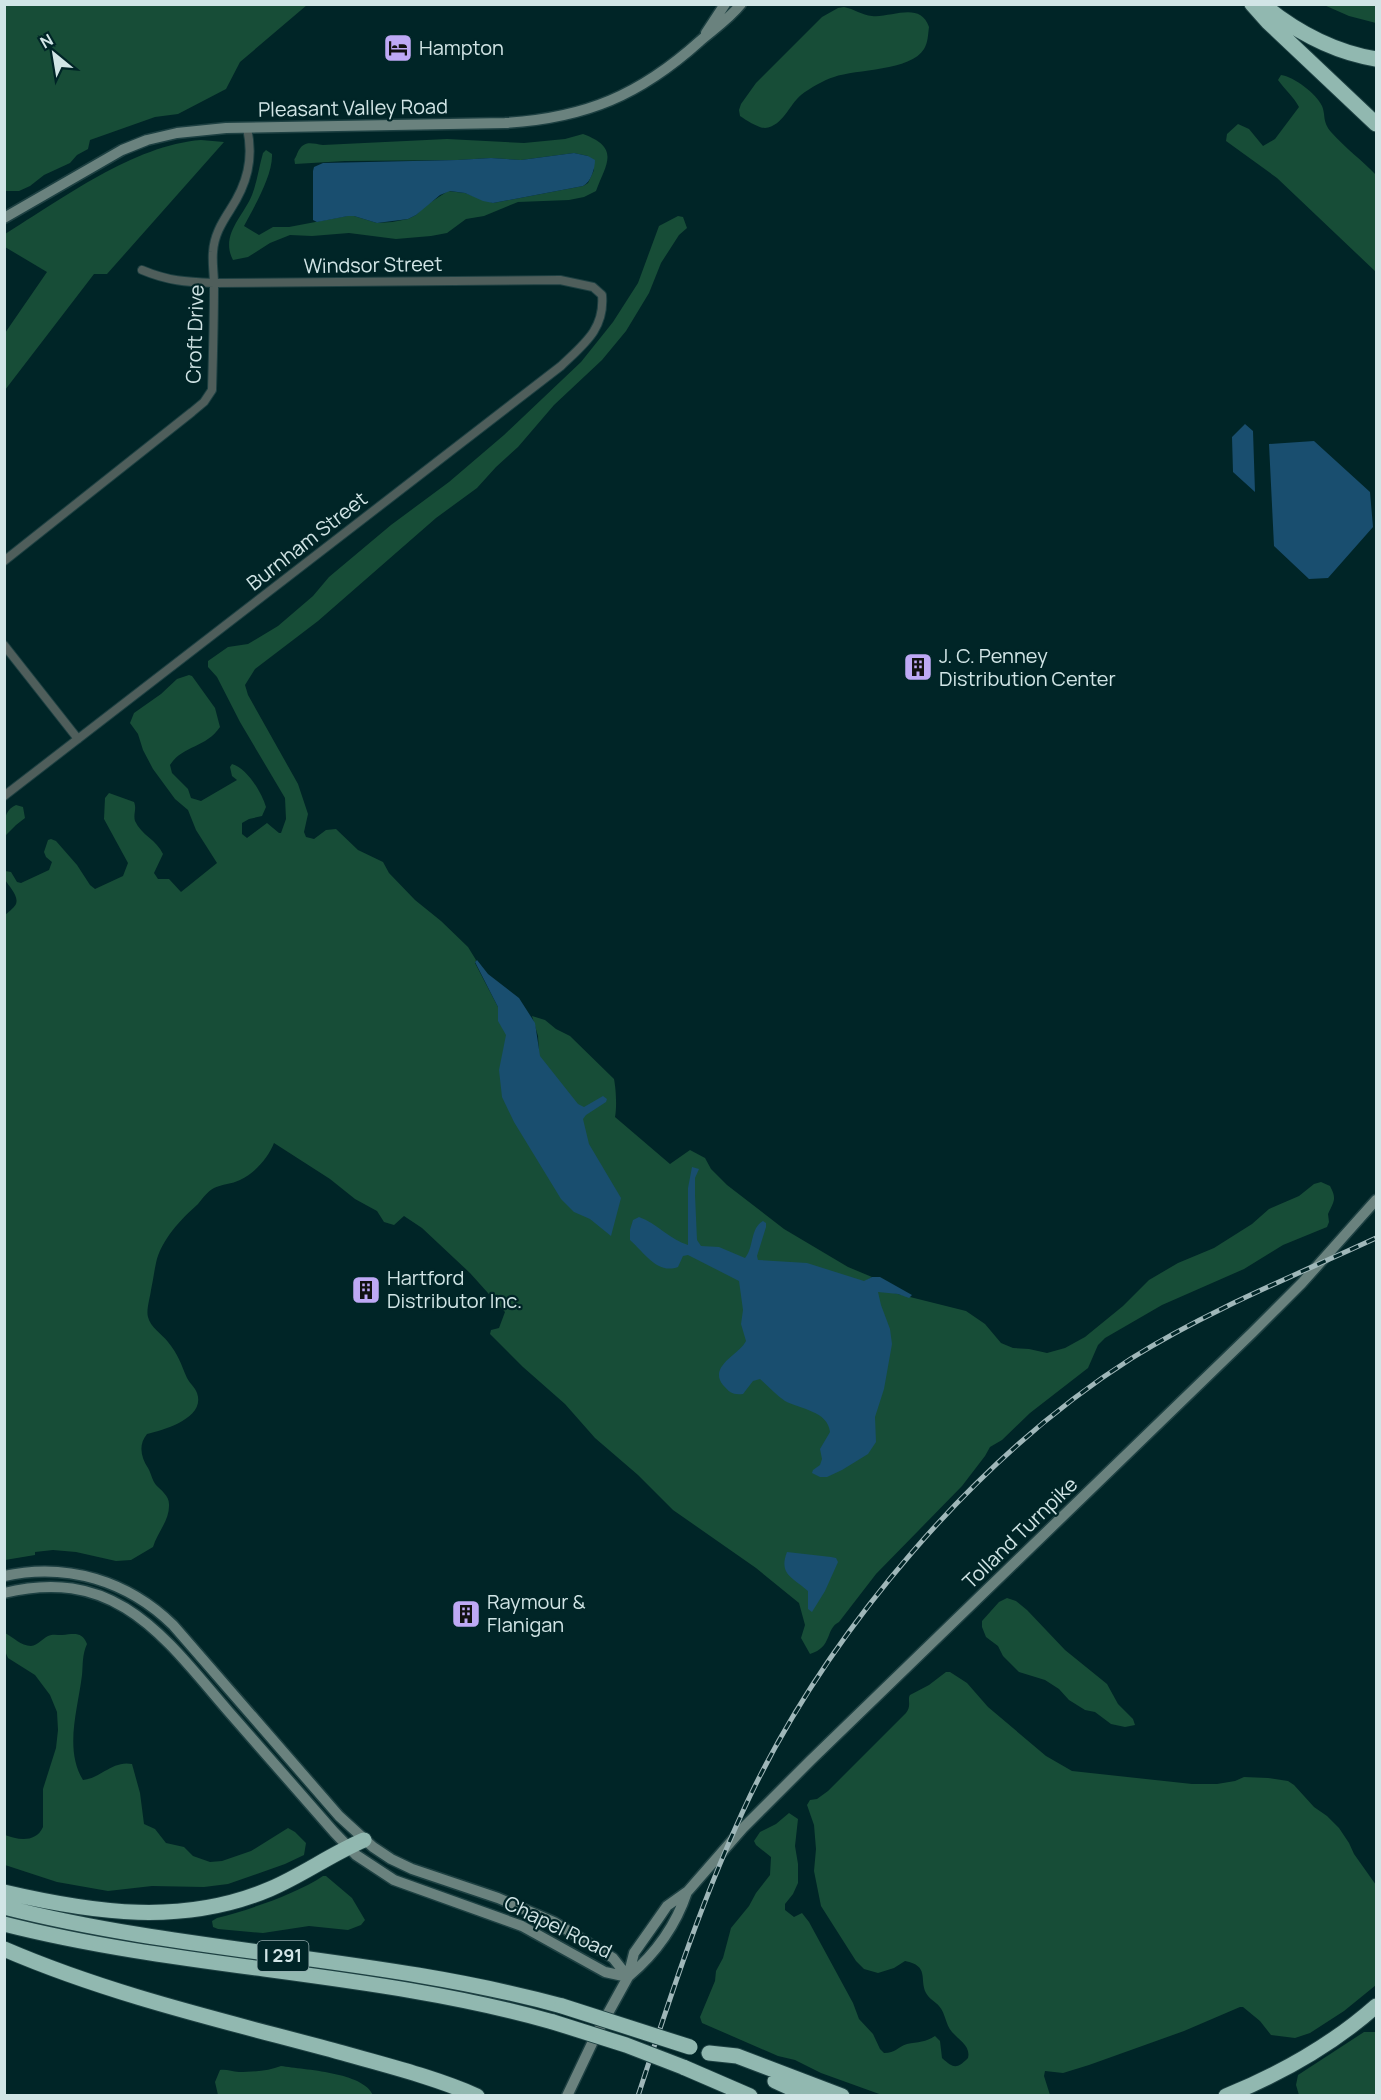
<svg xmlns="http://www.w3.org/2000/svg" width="1381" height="2100" viewBox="0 0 1381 2100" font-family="Manrope,sans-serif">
<rect width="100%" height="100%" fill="#002527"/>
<!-- green -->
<path fill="#174d37" d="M4 5 5 4 307 5 240 62 226 89 178 114 155 117 90 140 88 149 77 155 70 163 44 175 30 186 19 191H5Z
M1324 5H1376V23L1349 16Z
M844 7C854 9 862 15 872 16 892 18 920 1 929 27 928 34 928 43 924 49 911 71 856 69 834 77 824 80 810 88 801 95 789 105 783 126 765 128 758 128 746 120 740 116L739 110 741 104 756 83 822 17 838 8Z
M1281 75C1294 77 1316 93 1322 106 1326 116 1322 121 1331 132 1345 148 1362 160 1376 175V272L1277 178 1226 141 1227 134 1238 124 1249 129 1263 146 1275 139 1299 107C1294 97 1285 90 1278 80Z
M583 134C621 148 606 164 596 191L584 197 569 200 518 202 484 216 466 219 447 233 431 236 396 239 349 233 312 236 290 235 270 243 248 257 233 260C220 235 243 217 252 195 257 182 259 167 263 153L266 150 272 154C273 175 254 207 244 226L259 235 273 227H289L347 216H354L377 223 392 222 408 219 416 215 425 206 448 191 465 193 493 203 583 186 588 183 594 170 588 156 574 153 521 160 491 158 457 160 345 161 295 164C294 156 294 162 297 154 303 140 310 143 323 145L447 139 524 143 565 139Z
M201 140 224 142 107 274H94L5 390V333L47 272 5 247V234C62 199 134 145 201 140Z
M678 216 683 217 687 228 679 235 661 263 649 293 626 331 602 360 554 405 518 447 496 467 477 488 436 518 318 621 255 669 245 685 248 695 298 784 308 814 304 832 306 837 314 839 326 830 336 829 358 850 383 862 389 873 415 900 441 921 468 947 476 960 475 963 498 1007 499 1012 539 1052 538 1036 532 1016 545 1020 556 1029 570 1036 614 1079C616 1089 617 1107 615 1117L670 1164 690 1150 705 1158 711 1169 727 1185 784 1229 848 1267 872 1277 867 1280 894 1293 966 1311 985 1324 1001 1343 1013 1348 1029 1349 1047 1353 1065 1348 1085 1337 1123 1306 1149 1280 1178 1263 1214 1248 1252 1224 1269 1209 1299 1196 1314 1184 1321 1182 1330 1186C1337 1199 1334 1201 1328 1214L1329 1222 1327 1227 1283 1245 1244 1269 1162 1305 1105 1338 1098 1345 1088 1368 1030 1413 1002 1440 990 1447 985 1456 962 1486 876 1574 839 1622C825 1629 833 1647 810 1654L801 1638 805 1625 799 1603 756 1568 673 1510 638 1475 595 1438 565 1404 523 1367 490 1334 491 1330 499 1328 505 1312 470 1273 422 1228 404 1216 394 1225 384 1222 377 1211 355 1199 330 1179 274 1143C268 1158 255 1173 240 1180 232 1184 222 1184 214 1188 207 1192 203 1198 198 1204 181 1219 161 1240 156 1263 154 1272 153 1281 151 1290 150 1298 146 1310 148 1317 150 1327 162 1334 168 1342 178 1354 181 1364 187 1378 190 1384 195 1387 197 1393 206 1418 164 1430 147 1434 138 1445 141 1457 148 1468 151 1473 152 1480 156 1485 161 1490 169 1496 169 1504 170 1520 157 1533 153 1547L131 1560 116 1561 76 1552 53 1550 35 1552V1555L5 1560 4 916C7 913 14 908 16 904 19 896 9 886 5 880V871L11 872 17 882 21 883 49 870 52 862 46 857 44 852 48 840 51 839 56 841 77 865 90 885 95 889 123 876 128 863 104 819 105 798 109 793 134 802C137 809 133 814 135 821 141 835 157 840 163 854L154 873 158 879H169L181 892 217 863 196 830 188 810 175 799 153 769 143 750 138 734 130 723 134 713 161 694 177 679 189 675 192 676 215 708 220 727C206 748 183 745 170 765L172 773 188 789 191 798 201 801 237 780 232 776 230 767 232 764C247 768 262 793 266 807L262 816 249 819 242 823V834L247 838 267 823 279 833H281L286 819 285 798 240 722 217 677 208 667V661L228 647 248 644 278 626 313 596 329 577 391 525 449 482 504 435 581 362 613 322 638 283 659 226Z
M16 805 23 807 25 818 16 825 5 836C4 823 3 811 16 805Z
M1007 1598 1016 1601 1027 1610 1065 1650 1107 1684 1118 1704 1133 1719 1135 1725 1125 1727 1111 1724 1095 1712 1085 1710 1069 1700 1059 1689 1045 1680 1019 1672 1003 1656 998 1646 986 1637 982 1627V1621L999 1602Z
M5 1633C13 1637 21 1646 31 1646 38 1645 42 1639 48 1636 52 1634 57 1635 62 1635 74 1634 82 1631 87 1644 82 1655 83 1664 82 1675 78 1709 64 1749 83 1780 101 1778 113 1760 132 1764L140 1793 144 1824 155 1829 166 1843 184 1847 193 1856 210 1862 222 1861 251 1851 288 1828 295 1832 306 1843 304 1855 285 1864 228 1884 204 1887 152 1886 108 1891 57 1882 5 1865V1835C18 1840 36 1843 43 1827V1789L56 1748 58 1730 57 1712 50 1695 35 1675 8 1658 5 1651Z
M946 1672H950L967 1683 988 1707 1046 1756 1072 1771 1192 1784H1217L1235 1781 1244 1777 1268 1778 1288 1781 1294 1785 1314 1807 1327 1816 1339 1828 1349 1843 1354 1854 1376 1885V1985L1344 2011 1310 2033 1295 2038 1271 2035 1260 2021 1243 2007H1240L1184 2031 1089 2065 1063 2073 1045 2071 1044 2076 1050 2095H882L821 2073 795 2060 778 2056 702 2023 700 2017 715 1981 716 1971 723 1958 731 1928 749 1906 756 1893 770 1875 771 1857 756 1845 754 1841 760 1832 776 1824 789 1813 798 1819 795 1846 798 1864V1883L793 1894 785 1904V1910L794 1917 802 1913 809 1922 853 2003 859 2019 873 2034 880 2049 884 2053C896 2053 897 2047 907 2044 918 2042 926 2042 935 2036L940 2041 942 2058C954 2069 957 2069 968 2058 971 2046 959 2040 952 2032 945 2024 946 2014 939 2006 936 2002 929 1999 926 1993 919 1979 930 1966 905 1961L894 1968 878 1973 864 1969 856 1961 821 1906 814 1871 816 1849 814 1825 807 1805 810 1800 817 1799 828 1791 906 1713C912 1705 907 1700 910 1695L929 1685Z
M323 1876H326L352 1898 365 1920 361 1925 348 1930 309 1926 263 1933 218 1929 213 1927 212 1921 217 1918C249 1910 296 1894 323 1876Z
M1364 2032H1376V2095H1299L1296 2085 1298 2075Z
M281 2066C305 2070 363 2072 373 2095H218L215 2082 220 2070C227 2069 232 2072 239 2072 252 2072 269 2071 281 2066Z"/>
<!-- water -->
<path fill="#194e6f" d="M574 153 588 156 595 160C595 168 591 182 583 186L493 203 483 201 465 193 450 191 440 195 416 215 408 219 377 223 354 216H348L317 222 313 220V171L314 167 323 163 457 160 491 158 521 160Z
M1245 424 1253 431 1255 492 1233 472 1232 437Z
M1314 441 1370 492 1373 527 1328 578 1309 579 1274 546 1269 444Z
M477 960 488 974 519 998 535 1023 540 1056 578 1104 584 1107 603 1096 607 1099 606 1102 586 1115 583 1119 589 1144 621 1198 611 1236 590 1219 574 1212 561 1199 514 1122 502 1097 499 1070 506 1035 498 1021V1007L475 962Z
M692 1167 699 1169 695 1178V1195L697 1240 701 1246 719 1247 745 1258C754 1248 750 1228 763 1221L766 1223V1227L757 1256 758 1260 807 1263 864 1281 872 1277H880L912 1295 909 1298 898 1294 878 1292 881 1305 890 1329 892 1344 884 1389 875 1417 876 1442 868 1454 842 1470 827 1477H820L812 1473 813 1470 820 1465 822 1459 820 1449 830 1432C828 1411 800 1409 785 1401 776 1395 769 1387 760 1379L753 1381 743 1394C733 1395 730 1393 723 1385 708 1366 739 1355 746 1341L741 1324 743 1310 739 1281 688 1255 683 1256 678 1267C657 1275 643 1251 630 1240V1230L633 1220 639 1217C657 1223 670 1240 688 1245V1188Z
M787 1552 831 1557 836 1558 838 1562 825 1591 812 1612 808 1609V1591C794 1578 778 1575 787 1552Z"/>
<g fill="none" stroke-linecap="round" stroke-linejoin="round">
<!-- street casing -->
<g stroke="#1d4042" stroke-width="10">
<path id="street" d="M4 561 192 412 204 402 212 390C213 355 214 320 214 284 214 274 212 263 213 252 214 236 221 224 230 210 247 184 254 159 247 128
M4 645 78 739
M4 796 561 366C584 344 605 329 602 295L593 287 560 280 214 283C186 282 168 281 142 270"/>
</g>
<!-- secondary casing -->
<g stroke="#1d4042" stroke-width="13">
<path id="secondary" d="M706 33 725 4
M4 218 122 150 147 140 177 133 226 128 505 123C586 118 640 95 700 41 714 29 729 19 741 4
M4 1576C67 1562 128 1581 173 1625L339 1816 373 1847 391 1859 412 1869 498 1898 554 1922 613 1958 628 1977
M4 1593C117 1565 165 1638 229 1712 264 1752 299 1792 334 1832L356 1855 394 1880 522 1926 605 1972 628 1977
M629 1976C655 1954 676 1925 687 1892
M567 2096 596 2035 628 1977 634 1953 658 1919 667 1906 688 1891 743 1828 811 1760 1252 1333 1302 1283 1376 1200"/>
</g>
<!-- highway casing -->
<g stroke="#1d4042" stroke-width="17">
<path id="highway" d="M1252 4 1268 22 1376 124
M1262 4C1296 32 1333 52 1376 59
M4 1892C94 1913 183 1926 270 1889 303 1875 331 1854 364 1840
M4 1907C188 1954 379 1956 562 2006
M4 1924C185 1970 373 1971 553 2022
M4 1949C113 1996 229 2022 343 2053 388 2066 434 2077 477 2096
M709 2053 737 2056 842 2096
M683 2067 750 2096
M775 2081 808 2096
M1226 2096C1280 2074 1333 2044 1376 2006"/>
</g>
<!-- street -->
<use href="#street" stroke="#4f5e5b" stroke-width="8"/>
<!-- secondary -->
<use href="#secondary" stroke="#6a827e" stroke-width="10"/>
<!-- highway -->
<use href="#highway" stroke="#91b8b0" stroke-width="15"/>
<!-- rail casing -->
<g stroke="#9fb7b9" stroke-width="5">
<path id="rail" d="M638 2096C671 1994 704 1893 750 1796 830 1630 976 1457 1132 1358 1209 1310 1294 1276 1376 1238"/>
</g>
<!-- rail -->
<use href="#rail" stroke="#002527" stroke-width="3" stroke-dasharray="9" stroke-linecap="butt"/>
<!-- highway-bridge casing -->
<g stroke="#1d4042" stroke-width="17" stroke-linecap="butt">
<path id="highway-bridge" d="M562 2006 690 2047
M553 2022 626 2045 683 2067"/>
</g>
<!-- highway-bridge -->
<use href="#highway-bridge" stroke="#91b8b0" stroke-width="15"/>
</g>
<!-- icons -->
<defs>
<g id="hotel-square" transform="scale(1.5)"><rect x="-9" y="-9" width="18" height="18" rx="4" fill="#bea9f5" stroke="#002527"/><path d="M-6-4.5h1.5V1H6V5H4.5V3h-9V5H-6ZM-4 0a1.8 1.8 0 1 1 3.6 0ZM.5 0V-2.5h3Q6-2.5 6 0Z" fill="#111"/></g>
<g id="building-square" transform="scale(1.5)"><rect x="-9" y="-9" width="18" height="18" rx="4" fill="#bea9f5" stroke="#002527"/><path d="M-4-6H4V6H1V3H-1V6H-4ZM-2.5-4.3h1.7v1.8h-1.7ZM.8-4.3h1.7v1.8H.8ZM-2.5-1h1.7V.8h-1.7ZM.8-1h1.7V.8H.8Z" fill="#111"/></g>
</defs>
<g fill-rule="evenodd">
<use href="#hotel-square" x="398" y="48"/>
<use href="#building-square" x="918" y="667"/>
<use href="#building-square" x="366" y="1290"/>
<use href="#building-square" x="466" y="1614"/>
</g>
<g text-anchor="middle" stroke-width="4.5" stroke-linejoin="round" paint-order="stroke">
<!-- shield labels -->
<rect fill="#002527" stroke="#92abad" stroke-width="1.5" x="257.5" y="1941" width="51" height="30" rx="4.5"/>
<g font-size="18" font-weight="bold" fill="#d1e5e6">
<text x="283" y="1962">I 291</text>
</g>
<!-- poi labels -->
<g font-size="20" fill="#d1e5e6" stroke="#002527" text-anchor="start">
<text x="419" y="55">Hampton</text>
<text x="939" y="663">J. C. Penney<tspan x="939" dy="23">Distribution Center</tspan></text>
<text x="387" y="1285">Hartford<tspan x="387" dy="23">Distributor Inc.</tspan></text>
<text x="487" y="1609">Raymour &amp;<tspan x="487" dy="23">Flanigan</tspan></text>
</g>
<!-- street labels -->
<g font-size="20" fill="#d1e5e6" stroke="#002527">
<text transform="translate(353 108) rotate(-1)" y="7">Pleasant Valley Road</text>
<text transform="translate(373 265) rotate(-1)" y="7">Windsor Street</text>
<text transform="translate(195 334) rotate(-88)" y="7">Croft Drive</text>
<text transform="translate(307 541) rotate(-38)" y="7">Burnham Street</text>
<text transform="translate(1020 1533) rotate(-44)" y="7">Tolland Turnpike</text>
<text transform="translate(558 1927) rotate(26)" y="7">Chapel Road</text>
</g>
</g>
<!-- border -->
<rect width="1381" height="2100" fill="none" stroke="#d1e5e6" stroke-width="12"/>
<!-- north arrow -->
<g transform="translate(54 54) rotate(330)" stroke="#002527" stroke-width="4.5" paint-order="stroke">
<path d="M0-4.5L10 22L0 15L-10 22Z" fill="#d1e5e6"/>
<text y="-9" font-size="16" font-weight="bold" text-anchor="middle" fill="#d1e5e6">N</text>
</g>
</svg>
